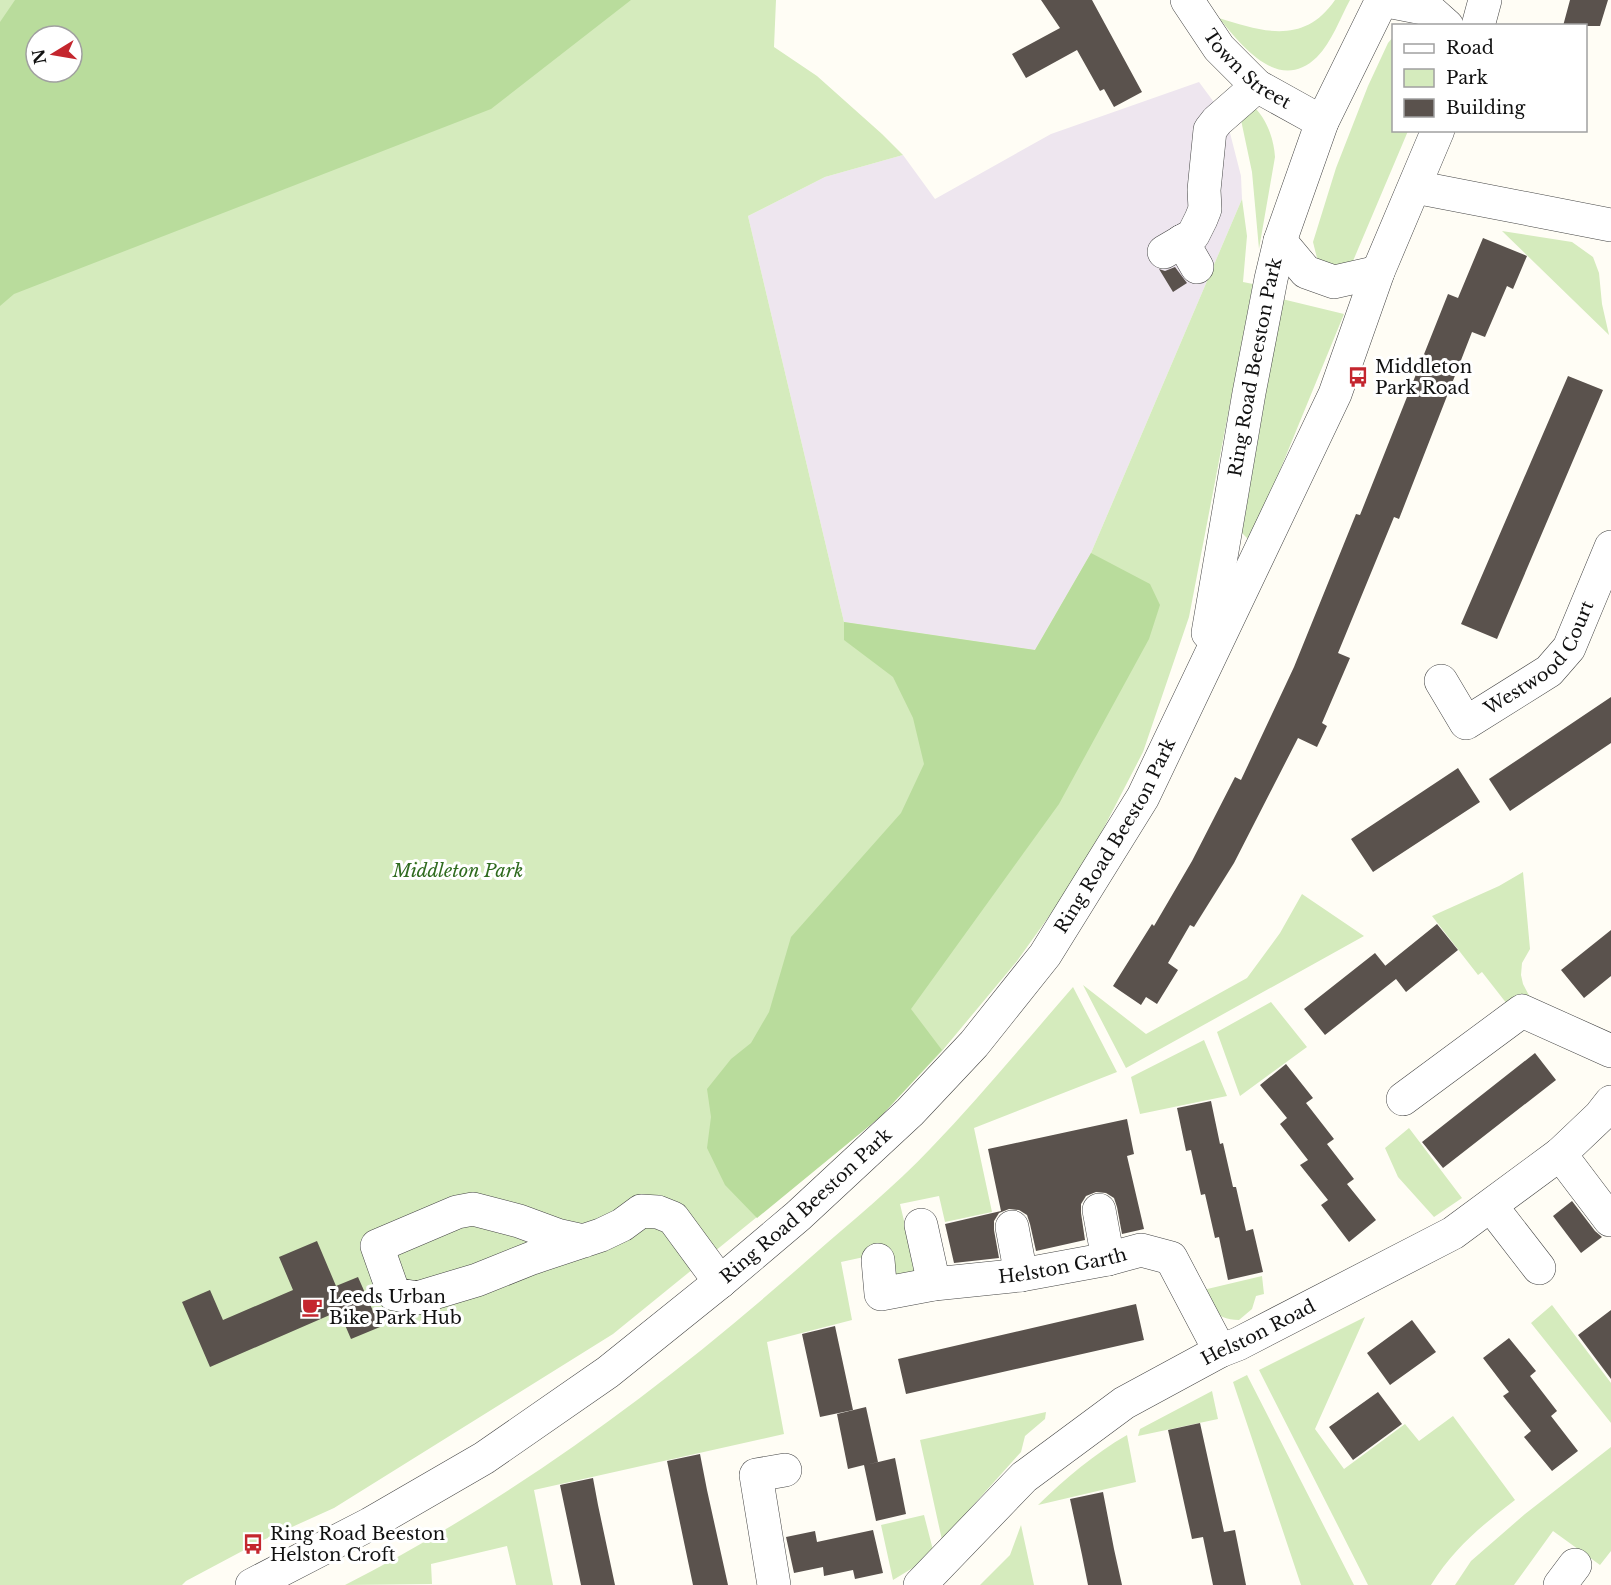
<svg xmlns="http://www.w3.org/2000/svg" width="1611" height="1585" viewBox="0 0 1611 1585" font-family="'Libre Baskerville',serif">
<rect width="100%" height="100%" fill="#fffdf5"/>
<!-- industrial -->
<path fill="#eee6ef" d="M1199 82 1216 105 1230 133 1241 176 1242 199 1091 553 1035 650 844 622 748 216 825 177 903 155 935 199 1051 134Z"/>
<!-- green -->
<path fill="#d5ebbd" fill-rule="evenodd" d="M0 0H776L774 47 817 76 882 134 903 155 825 177 748 216 844 622 1035 650 1091 553 1242 199 1247 236 1243 282 1253 284 1189 617 1143 752 1082 870 1017 961 942 1051 880 1117 613 1334 334 1508 261 1541 186 1581 182 1585H0ZM36 36H72V72H36Z
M1335 0H1350C1340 18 1332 42 1317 57 1279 94 1242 46 1219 18 1263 32 1304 45 1335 0Z
M1393 37 1394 130 1408 131 1353 261 1338 267 1323 263 1317 258 1313 242 1336 168 1368 86 1388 43Z
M1254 107C1267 119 1274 140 1275 157L1259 249 1252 172 1241 120Z
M1502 231 1572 242 1593 257 1599 273 1602 304 1609 335Z
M1282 299 1344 314 1253 536 1248 539 1242 533Z
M1523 872 1530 949 1522 963 1521 975 1523 984 1532 1001 1507 1004 1482 972 1478 975 1432 916 1499 886Z
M1302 894 1364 936 1126 1068 1083 985 1146 1034 1247 978 1280 933Z
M1073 987 1117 1072 974 1128 992 1212 945 1222 939 1196 900 1204 920 1288 901 1291 887 1252 841 1262 852 1320 767 1342 784 1434 534 1490 553 1585H516L507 1546 431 1564 432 1584 345 1585C515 1498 669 1383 811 1257 851 1222 895 1186 931 1148 981 1096 1026 1041 1073 987Z
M1271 1002 1307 1047 1240 1096 1217 1032Z
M1204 1040 1227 1096 1140 1114 1131 1077Z
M1409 1128 1462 1198 1434 1217 1398 1177 1385 1148Z
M1262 1276 1264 1294 1256 1296 1252 1309 1239 1320C1214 1319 1213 1309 1203 1290Z
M1552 1305 1611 1383V1423L1531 1323Z
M1365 1317 1315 1429 1344 1469 1405 1424 1419 1441 1453 1416 1515 1500C1480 1527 1455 1547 1431 1585H1368L1259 1370Z
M1247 1375 1354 1585H1301L1233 1382Z
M1212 1391 1218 1419 1138 1436 1140 1429Z
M1046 1412 1045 1419 1025 1436 1021 1452 942 1540 920 1440Z
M1127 1435 1136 1482 1038 1505C1066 1478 1094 1454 1127 1435Z
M1611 1447V1551L1600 1565 1553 1531 1514 1585H1455L1471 1561 1525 1514Z
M924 1515 933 1550 916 1566 893 1580 881 1525Z
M1021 1525 1034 1585H980L1010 1555Z"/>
<!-- forest -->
<path fill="#b9dc9c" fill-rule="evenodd" d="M15 0H631L491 109 14 294 0 306V22ZM36 36H72V72H36Z
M1091 553 1150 584 1160 605 1149 639 1059 804 911 1009 942 1050 880 1117 757 1218 725 1185 707 1148 711 1117 707 1089 731 1059 751 1043 769 1012 791 937 901 813 924 764 913 718 893 677 844 640V622L1035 650Z"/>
<!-- building -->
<path fill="#5a524d" d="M1041 0H1092L1142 92 1114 107 1104 89 1100 91 1077 50 1026 78 1012 54 1060 28Z
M1570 0H1608L1600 26H1563Z
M1483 238 1527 256 1513 289 1507 286 1485 337 1472 332 1399 519 1394 517 1338 653 1350 658 1322 723 1327 726 1317 747 1298 738 1234 863 1194 927 1190 925 1168 963 1178 970 1157 1004 1146 997 1141 1005 1113 986 1152 924 1154 926 1192 861 1235 777 1241 780 1294 667 1356 514 1360 515 1448 294 1458 298Z
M1175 267 1187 283 1173 292 1159 269 1165 271Z
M1568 376 1603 390 1497 639 1461 624Z
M1611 697V743L1510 811 1489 779Z
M1458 768 1480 802 1373 872 1351 839Z
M1437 924 1458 950 1406 992 1396 979 1325 1035 1304 1009 1375 953 1388 969 1385 966Z
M1611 930V976L1584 998 1561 970Z
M1535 1053 1556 1080 1443 1168 1422 1142Z
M1286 1064 1313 1098 1306 1103 1334 1139 1327 1144 1354 1179 1347 1184 1376 1220 1349 1242 1321 1205 1328 1200 1300 1165 1308 1160 1280 1124 1287 1118 1260 1085Z
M1211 1101 1220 1144 1223 1143 1233 1187H1236L1246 1231 1253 1229 1263 1272 1228 1280 1219 1237 1215 1238 1205 1194 1201 1195 1191 1150 1186 1151 1177 1108Z
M1127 1119 1134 1154 1127 1156 1144 1229 1122 1234 1117 1207 1114 1198 1106 1193 1096 1192 1086 1196 1081 1204V1213L1085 1240 1036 1251 1030 1224 1027 1215 1019 1210 1009 1209 999 1213 994 1221V1230L999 1258 954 1263 945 1224 1001 1211 988 1149Z
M1572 1201 1595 1231 1602 1237 1581 1253 1553 1216Z
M317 1241 336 1286 358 1277 380 1327 351 1339 339 1311 210 1367 182 1302 210 1290 223 1320 293 1290 279 1257Z
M1136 1304 1144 1340 906 1394 898 1359Z
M1611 1310V1379L1578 1335Z
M1412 1320 1436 1352 1390 1385 1367 1353Z
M835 1326 853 1410 820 1417 802 1334Z
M1509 1338 1536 1371 1530 1376 1557 1411 1551 1416 1578 1451 1552 1471 1524 1437 1531 1431 1503 1396 1509 1392 1483 1358Z
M1378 1392 1402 1424 1353 1460 1329 1427Z
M866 1407 878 1462 866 1465 895 1458 906 1514 876 1521 864 1465 848 1469 837 1414Z
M1200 1423 1224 1532 1235 1530 1246 1585H1213L1203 1537 1192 1539 1168 1430Z
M700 1454 707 1490 728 1585H693L667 1461Z
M593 1478 598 1505 615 1585H581L560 1485Z
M1103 1492 1114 1549 1122 1585H1088L1082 1555 1070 1499Z
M873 1530 883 1573 855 1579 853 1570 824 1576 823 1567 794 1573 786 1537 815 1531 817 1542Z"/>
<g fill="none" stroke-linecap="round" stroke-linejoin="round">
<!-- minor casing -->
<g stroke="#444" stroke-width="34">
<g id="minor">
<path id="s1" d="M1187 0 1219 48 1257 86 1322 122"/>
<path d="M1382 0 1428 9 1447 26"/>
<path d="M1478 26 1485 0"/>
<path d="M1415 187 1611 225"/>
<path d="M1182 241 1197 267"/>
<path d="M1280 241 1306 272 1334 282 1378 272"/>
<path d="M1164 252 1193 235 1201 219 1205 209 1204 190 1210 130 1217 121 1257 86"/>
<path id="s2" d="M1208 633 1249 393 1271 279 1280 241 1322 122 1382 0"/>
<path id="s3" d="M1441 681 1466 723 1549 671 1569 648 1611 547"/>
<path d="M1403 1099 1522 1011 1611 1051"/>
<path d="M1560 1154 1610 1220"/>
<path d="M1491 1206 1539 1268"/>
<path d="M1099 1210 1108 1259"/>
<path d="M921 1225 934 1284"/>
<path d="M1012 1227 1021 1275"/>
<path d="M584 1241 557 1235 519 1221 473 1209 457 1212 377 1246 394 1294 417 1298 477 1280 532 1258 601 1235 622 1225 641 1211 658 1212 673 1218 720 1282"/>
<path id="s4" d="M878 1260 881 1294 934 1284 1021 1275 1108 1259 1141 1250 1171 1258 1220 1351"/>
<path id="s5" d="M252 1585 370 1524 484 1458 608 1372 720 1282 798 1216 910 1112 974 1044 1045 955 1143 797 1335 394 1378 272 1438 130"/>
<path d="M774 1585 756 1475 785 1470"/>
<path id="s6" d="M920 1585 1024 1477 1124 1403 1220 1351 1238 1344 1453 1233 1560 1154 1600 1116 1611 1102"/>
<path d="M1560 1585 1575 1565"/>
</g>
</g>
<!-- minor -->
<use href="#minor" stroke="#fff" stroke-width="33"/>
</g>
<!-- icons -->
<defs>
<g id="bus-bare" transform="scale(1.62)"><path d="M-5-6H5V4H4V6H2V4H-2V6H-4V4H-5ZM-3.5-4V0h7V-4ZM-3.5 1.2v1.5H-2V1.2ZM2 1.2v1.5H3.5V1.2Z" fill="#c4262e" stroke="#fff" stroke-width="2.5" paint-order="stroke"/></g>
<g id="cafe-bare" transform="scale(1.62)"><path d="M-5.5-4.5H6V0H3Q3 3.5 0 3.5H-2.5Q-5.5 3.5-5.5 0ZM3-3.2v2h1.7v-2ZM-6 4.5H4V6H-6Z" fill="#c4262e" stroke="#fff" stroke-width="2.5" paint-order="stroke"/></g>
</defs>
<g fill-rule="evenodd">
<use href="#bus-bare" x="1358" y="377"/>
<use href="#cafe-bare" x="312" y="1307"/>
<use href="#bus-bare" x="253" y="1544"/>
</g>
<g text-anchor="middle" stroke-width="6" stroke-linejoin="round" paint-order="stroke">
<!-- street labels -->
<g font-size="18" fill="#111" stroke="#fff">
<text dy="6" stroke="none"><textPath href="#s1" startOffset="93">Town Street</textPath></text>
<text dy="6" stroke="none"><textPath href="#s2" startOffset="270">Ring Road Beeston Park</textPath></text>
<text dy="6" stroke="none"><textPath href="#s3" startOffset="150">Westwood Court</textPath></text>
<text dy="6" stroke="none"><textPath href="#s5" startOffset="1160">Ring Road Beeston Park</textPath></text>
<text dy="6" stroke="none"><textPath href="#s5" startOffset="674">Ring Road Beeston Park</textPath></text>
<text dy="6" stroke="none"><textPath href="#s4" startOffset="218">Helston Garth</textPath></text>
<text dy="6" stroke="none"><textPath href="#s6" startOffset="426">Helston Road</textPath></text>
</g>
<!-- poi labels -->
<g font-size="18" fill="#111" stroke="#fff" text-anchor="start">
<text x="1375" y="373">Middleton<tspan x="1375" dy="21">Park Road</tspan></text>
<text x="329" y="1303">Leeds Urban<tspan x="329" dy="21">Bike Park Hub</tspan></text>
<text x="270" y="1540">Ring Road Beeston<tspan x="270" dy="21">Helston Croft</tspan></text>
</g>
<!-- park labels -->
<g font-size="18" font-style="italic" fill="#2f6b1f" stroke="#fff">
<text x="458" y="877">Middleton Park</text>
</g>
</g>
<!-- legend -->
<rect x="1392" y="24" width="195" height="108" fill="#ffffff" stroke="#a0a0a0" stroke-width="1.5"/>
<rect x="1404" y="44" width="30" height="9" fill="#ffffff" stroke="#a0a0a0" stroke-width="1.5"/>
<text x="1446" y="54" font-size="18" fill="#111111">Road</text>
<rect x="1404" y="69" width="30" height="18" fill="#d5ebbd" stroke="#a0a0a0" stroke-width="1.5"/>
<text x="1446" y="84" font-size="18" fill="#111111">Park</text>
<rect x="1404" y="99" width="30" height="18" fill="#5a524d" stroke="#a0a0a0" stroke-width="1.5"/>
<text x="1446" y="114" font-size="18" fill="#111111">Building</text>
<!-- north arrow -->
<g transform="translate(54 54) rotate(259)"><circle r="28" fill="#ffffff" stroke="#a0a0a0" stroke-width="1.5"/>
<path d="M0-4.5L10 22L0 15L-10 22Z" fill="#c4262e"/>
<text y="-9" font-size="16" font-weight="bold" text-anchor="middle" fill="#111111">N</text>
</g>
</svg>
